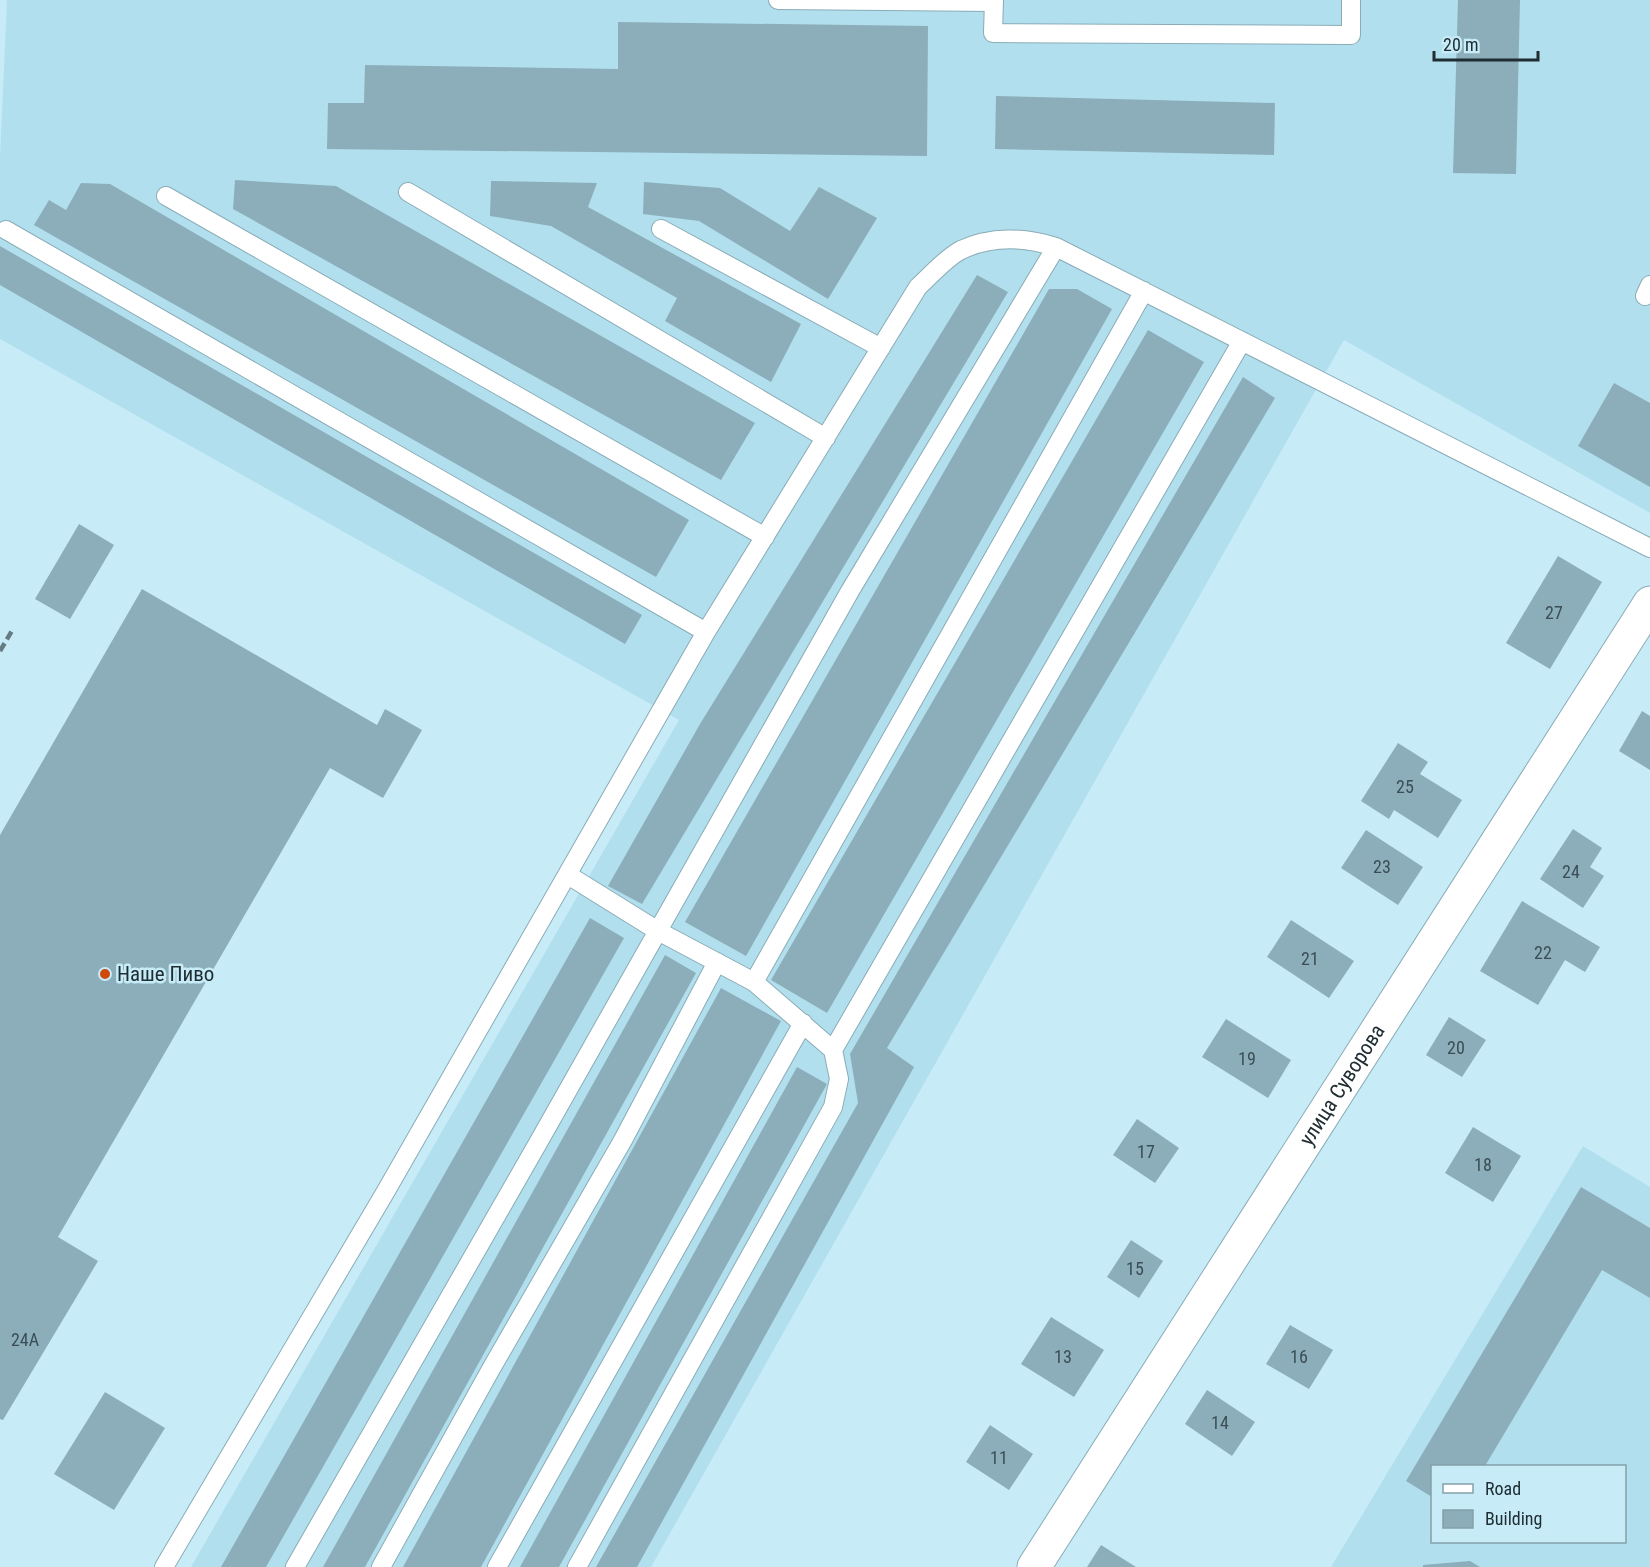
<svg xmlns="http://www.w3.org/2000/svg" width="1650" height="1567" viewBox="0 0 1650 1567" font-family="'Roboto Condensed',sans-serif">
<rect width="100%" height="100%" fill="#c7ecf8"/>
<!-- built -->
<path fill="#b2dfed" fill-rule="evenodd" d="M7 0H1650V513L1344 340 651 1567H191L679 720 0 339V157Z
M1583 1146 1650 1187V1567H1331ZM1432 1466H1624V1542H1432Z"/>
<!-- building -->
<path fill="#8baeba" d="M1458 0H1520L1516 174 1453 173Z
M618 22 928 26 927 156 327 149 328 103H364L365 65 618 69Z
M996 96 1275 103 1274 155 995 149Z
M235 180 336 186 755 423 721 480 233 209Z
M491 181 597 183 588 207 801 324 771 382 665 321 677 298 551 226 490 216Z
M644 182 720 188 790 231 819 187 877 218 828 299 699 221 643 214Z
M81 183 110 184 689 520 656 577 34 225 49 200 66 210Z
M0 246 642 615 625 644 0 285Z
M977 275 1008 292 642 904 608 886 700 724Z
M1049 289H1077L1112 309 746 956 685 922Z
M1148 330 1204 362 827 1013 771 980Z
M1243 377 1275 398 887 1048 914 1067 637 1567H596L858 1103 850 1054Z
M1614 383 1650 403V487L1578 446Z
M79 524 114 545 70 619 35 599Z
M1558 556 1602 582 1550 669 1506 643Z
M142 589 377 725 385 709 422 730 383 798 330 768 58 1237 98 1261 3 1420 0 1419V835Z
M1642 711 1650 716V770L1619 751Z
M1398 743 1428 762 1420 774 1462 800 1438 838 1394 810 1389 819 1361 801Z
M1573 829 1602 848 1590 867 1604 876 1583 908 1540 879Z
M1366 830 1423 867 1398 905 1341 868Z
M1522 901 1600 947 1585 972 1565 960 1538 1005 1480 971Z
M590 918 624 938 266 1567H221Z
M1291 920 1354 961 1329 998 1267 957Z
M665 955 696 973 365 1567H323Z
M721 988 781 1021 481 1567H403Z
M1449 1017 1486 1040 1462 1077 1426 1055Z
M1226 1019 1291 1060 1268 1098 1202 1057Z
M797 1067 827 1084 559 1567H520Z
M1137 1119 1179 1148 1155 1183 1113 1155Z
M1473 1127 1521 1156 1493 1202 1445 1173Z
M1581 1187 1650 1228V1298L1602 1270 1485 1466H1432V1497L1406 1481Z
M1131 1240 1163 1261 1139 1298 1107 1277Z
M1051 1317 1104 1350 1074 1397 1021 1364Z
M1290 1325 1333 1350 1309 1389 1266 1364Z
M1207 1390 1255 1422 1232 1456 1185 1424Z
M105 1392 165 1428 114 1510 54 1474Z
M990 1425 1033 1454 1009 1490 966 1462Z
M1101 1545 1136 1567H1087Z
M1470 1561 1480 1567H1423V1565Z"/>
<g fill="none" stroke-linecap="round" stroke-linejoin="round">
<!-- lane casing -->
<g stroke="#89acb7" stroke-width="20">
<path id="lane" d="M778 0 994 2
M994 0 993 33 1351 35V0
M408 192 826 438
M166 196 765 537
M661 229 881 348
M6 230 706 632
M1645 296 1650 285
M568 875 658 931 754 982 1144 291
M833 1050 1242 341
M164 1567 386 1191 706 632 918 287C930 276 947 257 961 250 991 236 1025 237 1056 247L1650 548
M295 1567 538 1143 850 591 1056 247
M381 1567 491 1369 623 1140 717 962
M497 1567 803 1023
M577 1567 833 1107 839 1079 833 1050 754 982"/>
</g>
<!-- street casing -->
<g stroke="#89acb7" stroke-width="35">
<g id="street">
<path id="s1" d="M1034 1567 1650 603"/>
</g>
</g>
<!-- lane -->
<use href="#lane" stroke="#fff" stroke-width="18"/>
<!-- street -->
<use href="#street" stroke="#fff" stroke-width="33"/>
<!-- rail -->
<path stroke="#657c84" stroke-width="4.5" stroke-dasharray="9 4.5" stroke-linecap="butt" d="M0 651 13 629"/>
</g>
<!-- markers -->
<circle fill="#cf490a" stroke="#c7ecf8" stroke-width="2" cx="105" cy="974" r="6"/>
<g text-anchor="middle" stroke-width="5" stroke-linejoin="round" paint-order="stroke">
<!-- number labels -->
<g font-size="18" fill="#3b4e55">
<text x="1554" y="619">27</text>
<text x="1405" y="793">25</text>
<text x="1382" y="873">23</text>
<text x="1571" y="878">24</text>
<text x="1543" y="959">22</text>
<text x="1310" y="965">21</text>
<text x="1456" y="1054">20</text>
<text x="1247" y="1065">19</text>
<text x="1146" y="1158">17</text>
<text x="1483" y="1171">18</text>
<text x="1135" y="1275">15</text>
<text x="25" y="1346">24А</text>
<text x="1063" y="1363">13</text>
<text x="1299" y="1363">16</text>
<text x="1220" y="1429">14</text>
<text x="999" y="1464">11</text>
</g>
<!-- poi labels -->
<g font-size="21" fill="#202e33" stroke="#c7ecf8" text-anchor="start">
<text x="117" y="981">Наше Пиво</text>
</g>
<!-- street labels -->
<g font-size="21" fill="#202e33" stroke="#c7ecf8">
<text dy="7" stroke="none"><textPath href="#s1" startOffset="572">улица Суворова</textPath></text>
</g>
</g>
<!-- legend -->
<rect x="1431" y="1465" width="195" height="78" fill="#c7ecf8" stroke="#84a0a9" stroke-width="1.5"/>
<rect x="1443" y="1484" width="30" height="9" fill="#ffffff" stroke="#84a0a9" stroke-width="1.5"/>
<text x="1485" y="1495" font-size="18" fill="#202e33">Road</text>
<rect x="1443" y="1510" width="30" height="18" fill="#8baeba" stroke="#84a0a9" stroke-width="1.5"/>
<text x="1485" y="1525" font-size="18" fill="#202e33">Building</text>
<!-- scale -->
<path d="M1434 51v9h104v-9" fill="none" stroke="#202e33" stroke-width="3"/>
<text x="1443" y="51" font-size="18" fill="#202e33" stroke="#c7ecf8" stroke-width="4.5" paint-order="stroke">20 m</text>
</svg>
